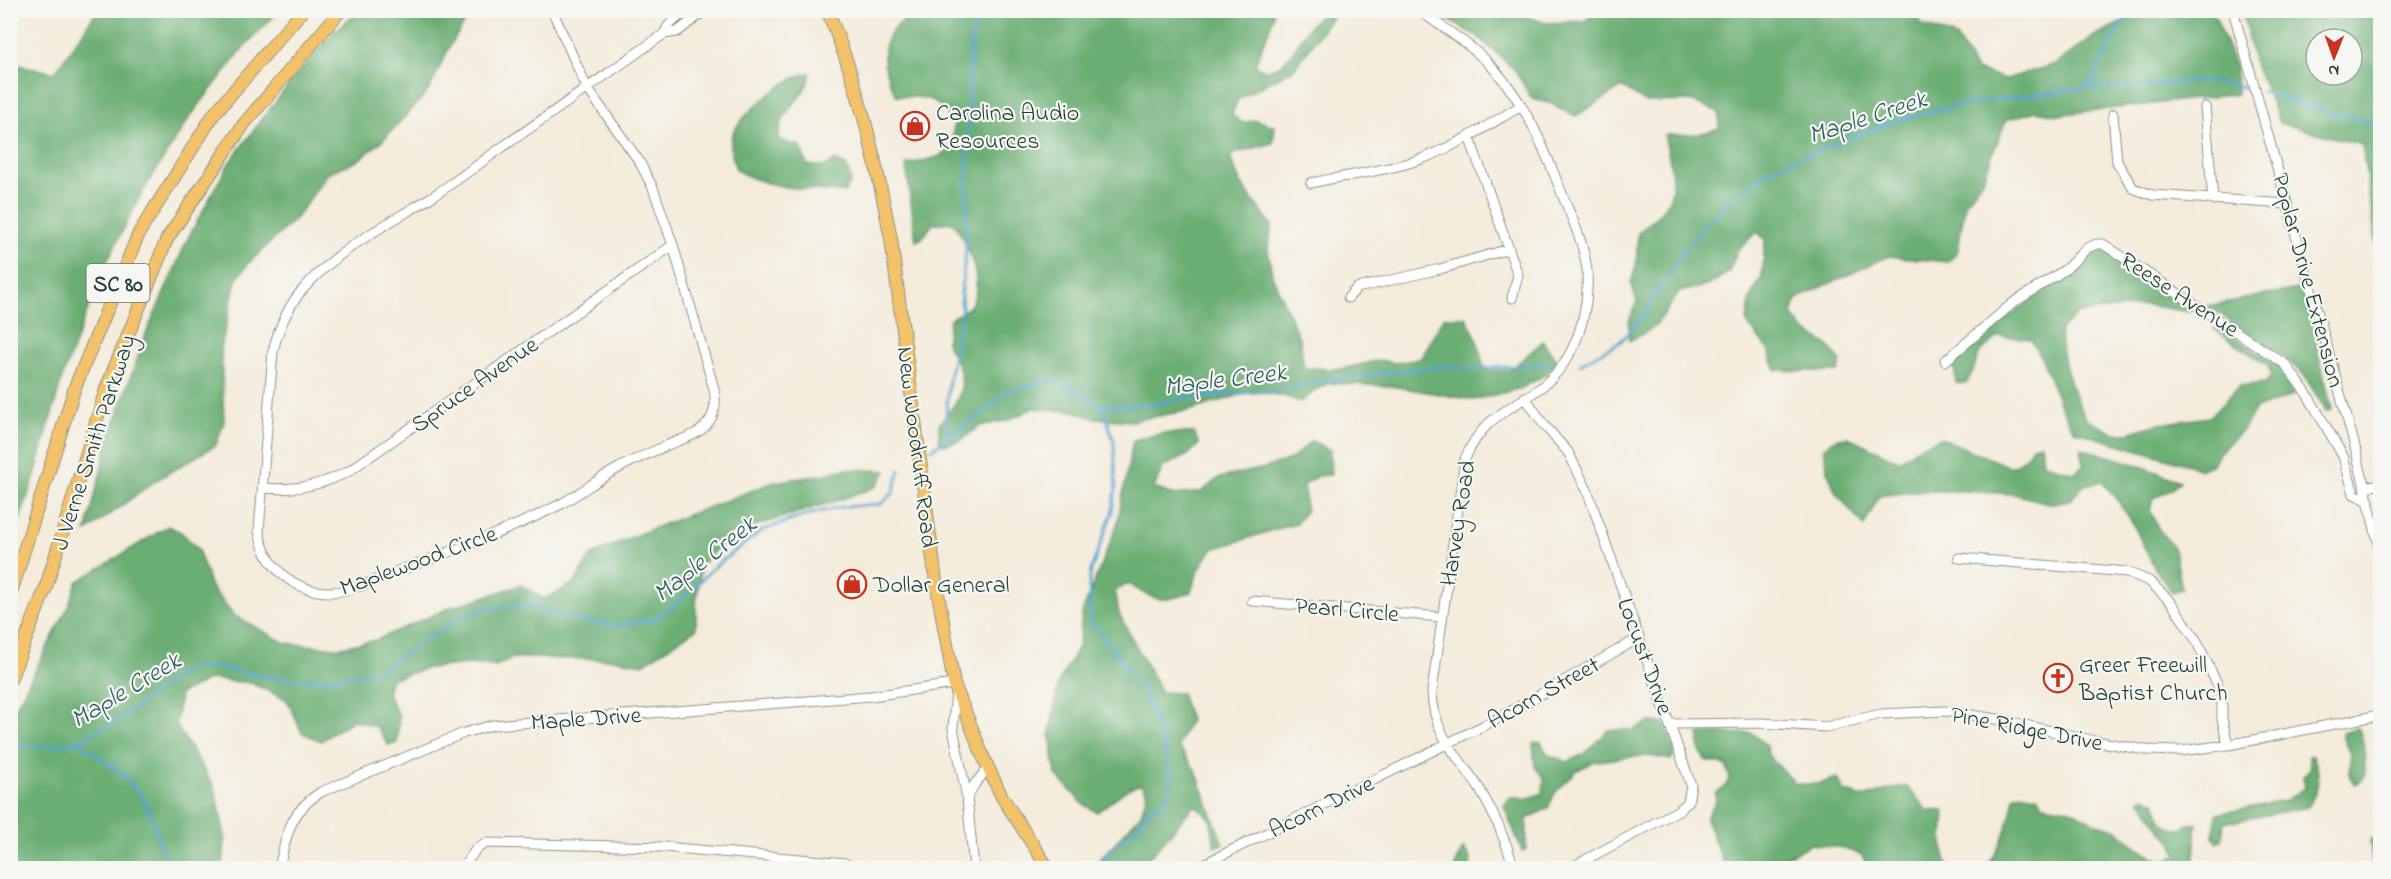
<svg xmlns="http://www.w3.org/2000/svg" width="2391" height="879" viewBox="0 0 2391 879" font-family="'Indie Flower',sans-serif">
<rect width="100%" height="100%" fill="#f6f6f2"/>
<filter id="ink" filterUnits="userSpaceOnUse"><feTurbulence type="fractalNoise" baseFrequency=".0167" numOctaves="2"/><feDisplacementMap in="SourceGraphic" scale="12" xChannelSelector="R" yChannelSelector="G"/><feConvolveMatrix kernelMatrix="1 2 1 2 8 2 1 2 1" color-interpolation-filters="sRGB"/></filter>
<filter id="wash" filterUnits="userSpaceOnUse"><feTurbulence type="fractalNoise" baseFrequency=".008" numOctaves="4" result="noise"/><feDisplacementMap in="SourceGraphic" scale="24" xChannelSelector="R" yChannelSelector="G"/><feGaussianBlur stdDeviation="1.35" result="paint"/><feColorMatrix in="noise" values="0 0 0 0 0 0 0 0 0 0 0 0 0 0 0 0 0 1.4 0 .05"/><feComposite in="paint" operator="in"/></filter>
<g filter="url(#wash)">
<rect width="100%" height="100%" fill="#f4ebdb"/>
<!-- forest -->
<path fill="#6aae73" stroke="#447654" stroke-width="1.5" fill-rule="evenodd" d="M359 10 472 11 451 44 429 90 381 142 357 161 329 172 296 218 248 264 236 280 221 348 224 422 216 445 155 481 86 532 109 438 146 334 188 238 229 163 292 80 335 31Z
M917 10 1274 11C1273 28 1260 47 1255 66L1265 71C1270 69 1278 68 1282 64 1300 50 1308 12 1334 11L1331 19 1294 69 1238 99 1232 115 1243 123 1256 120 1275 126 1273 143 1230 155C1237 183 1254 203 1272 225L1268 249 1272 275 1300 340 1304 368 1341 369 1380 360 1395 363 1420 359 1444 317H1466L1476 337 1485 371 1510 370 1543 341 1558 363 1541 377 1522 388 1474 400 1391 386 1329 383 1317 389 1301 402 1284 396 1252 391 1192 410 1131 421 1094 418 1073 411 1033 408 1009 420 980 426 960 441 944 445 939 440V424C968 391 968 379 946 342L950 319C956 315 966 311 970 306 986 285 967 239 952 222L933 224 922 238 916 241 906 165 938 157 952 146 954 123C935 95 930 98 897 96 886 79 877 51 891 33 897 24 909 17 917 10Z
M1598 10 1915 11 1922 25 1956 37 1976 70 2006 79 2055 64 2096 35 2133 17 2136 11H2213L2236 67 2237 94 2057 115 2036 111 2006 120 1982 181 1965 204 1958 251 1948 262 1889 256 1796 299 1792 315 1805 331 1828 345 1841 362 1838 372 1776 370 1768 350 1747 323 1750 297 1762 276 1765 239 1757 232 1738 249 1729 272 1709 285 1679 292 1655 327 1629 341V321L1637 302 1631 283 1636 266 1638 233C1649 223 1665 211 1670 197 1676 184 1668 149 1664 135L1699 134 1719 128V112L1691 101 1645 102 1622 87 1576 116 1552 104 1532 99 1515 70 1477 36 1432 11H1509L1546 23 1585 21Z
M97 11H279L244 47 189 118 143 191 102 271 62 378 35 475 11 545V63L55 73Z
M2242 11H2380V269L2362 145 2280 123 2253 60ZM2316 39H2352V75H2316Z
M810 73C810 96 778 108 779 139L790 144 800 145 807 165 824 167 836 160 846 165 851 181 845 192C808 190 768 189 736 170 733 159 728 144 733 133 744 112 787 76 810 73Z
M2097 248 2110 253 2131 270 2185 301 2192 307 2189 312 2147 305 2078 313 2060 331 2062 354 2074 394 2086 419 2113 433H2128L2158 424 2210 417 2239 386 2265 383 2271 377 2268 366 2212 328 2226 331 2279 366 2293 382 2294 395 2255 409 2245 427 2219 453 2213 464 2202 469 2075 431C2054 404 2051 367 2030 339L1999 336 1979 353 1973 371 1966 384 1956 383 1954 366 1972 344 2071 270 2083 256Z
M2303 288 2332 410 2326 411 2304 375 2278 352 2207 306Z
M1164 433H1194L1199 444 1188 455 1163 467 1154 488 1173 495 1201 492 1219 478 1265 468 1293 458 1311 441 1330 450 1331 475 1317 476 1304 484 1306 510 1296 524C1267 530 1241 542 1212 549L1198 571 1191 592C1163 604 1152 601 1128 583L1115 591 1119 614 1161 692 1181 693 1190 720 1178 746 1196 771 1223 844 1215 847 1210 818 1194 805 1154 853 1135 868H1092L1141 814 1147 794 1142 784 1129 788 1097 812 1084 805 1056 775 1050 734 1058 684 1079 645 1082 613 1117 525 1133 440Z
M1848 437 1899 461 1923 445 1941 438 2010 467C2021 463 2028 457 2032 446L2041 444 2043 463 2074 473 2084 464 2081 448 2141 466 2180 481 2171 490 2154 498 2150 510 2158 528 2174 549 2182 589 2172 592C2155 573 2146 550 2135 528 2126 511 2115 496 2102 482L2084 485 2069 501 2053 504 2013 494 1964 491H1921L1879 496 1864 526 1836 493 1828 472 1824 447 1837 438Z
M845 469 886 471 876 487 842 499 732 533 701 565 696 605V629L643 664 613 659 513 658 496 666 469 664 428 668 391 679 387 692 399 717 397 743 388 745 377 727 353 720 321 741 302 733 287 700 251 683 210 679 180 694 176 725 215 788 225 836 223 868H11V717L68 607 77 582 168 526 181 532 198 549 211 587 235 616 285 643 336 648 376 640 449 608 521 585 544 599 575 583 591 555 639 534 774 482 822 475Z
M1650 722 1665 723 1675 752 1671 760 1649 756 1626 757 1593 762 1576 771 1555 793 1548 808 1527 819 1526 849 1522 851 1504 806 1509 798H1529L1543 793 1544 778 1535 767 1533 743 1541 742 1547 754 1567 762 1584 754 1609 730H1633Z
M2354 728 2359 729C2365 744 2365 760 2365 776L2357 784H2354C2347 771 2351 768 2350 755 2349 746 2342 742 2342 733Z
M1752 733 1767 746 1768 755 1796 784H1817L1838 778 1844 791C1849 792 1854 795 1859 796 1877 798 1889 785 1907 787L1928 811 1945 810C1944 827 1939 855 1950 868H1860L1865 862 1862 855 1844 848 1811 844 1764 868H1722L1723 863 1706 818 1716 801 1715 794 1724 788 1730 778 1726 765 1705 760 1699 749V734Z
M2309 756H2313C2322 776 2319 789 2308 807L2224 823 2222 840 2218 843 2213 836 2217 814 2285 801 2305 788 2303 776 2310 769Z
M2021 793 2039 797 2043 805 2069 809 2093 822 2117 830 2134 845 2155 858 2167 861 2177 855 2171 840 2161 831 2146 807 2140 800 2144 797 2155 801C2161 818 2162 830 2183 829L2188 823 2197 824 2193 868H1985C2000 853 2011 818 2014 796Z
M2380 836V868H2373L2370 840Z
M1463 849 1469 855 1471 868H1454Z"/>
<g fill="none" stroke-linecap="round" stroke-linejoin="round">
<!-- stream -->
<path stroke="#55a4cf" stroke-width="3" d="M2085 88 2097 72 2129 10
M2262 92 2314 108 2380 125
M1580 364 1620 342 1641 318 1682 253 1706 223 1735 195 1769 170 1887 124 1932 111 1974 103 2085 88 2141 87 2200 80 2251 88
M948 439 946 414 949 379 962 314 961 296 966 246 970 46 979 10
M932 449 984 412 1006 392 1033 385 1051 378 1103 406 1156 404 1180 399 1278 390 1315 382 1441 366 1473 369 1549 364
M78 741C91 753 107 761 120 772 150 797 158 833 167 868
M10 747 60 745 78 741 121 719 182 672 199 667H215L272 678 305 680 328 679 368 673 385 667 463 616 487 608 529 605 568 618 617 626 654 619 685 596 713 568 761 531 803 516 841 507 881 504 893 493 900 470
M1103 868C1101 851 1121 842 1132 832 1139 825 1144 816 1150 808L1160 807 1169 792 1172 779 1162 740 1141 687 1091 621 1089 584 1091 570 1112 513 1116 487 1114 442 1103 406"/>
</g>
</g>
<g filter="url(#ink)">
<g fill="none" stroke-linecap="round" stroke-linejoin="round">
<!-- minor casing -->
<g stroke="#8a9488" stroke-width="11">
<path id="minor" d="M552 10 587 88 639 161 653 188 673 245 714 389C717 404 715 419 701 430 692 437 679 440 668 445 652 452 635 459 619 468 599 478 581 493 561 504 512 529 453 551 401 570 379 578 355 591 332 592 294 593 265 567 259 531L273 351C279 327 288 305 305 287 340 248 386 225 430 198 455 182 480 163 504 146 558 109 611 71 664 34L668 26 686 10
M1419 10C1445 30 1473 45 1495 70 1531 111 1545 152 1565 201 1574 223 1585 247 1587 271 1589 303 1581 340 1562 366 1532 407 1488 403 1465 459L1432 691C1433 735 1457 754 1479 788 1494 813 1506 841 1514 868
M2233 10 2354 443 2380 550
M664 34 677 32 706 10
M2205 107 2213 200
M2113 114 2117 162 2133 188 2152 195 2287 204
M1469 136 1518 275 1512 298
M1311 183C1348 175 1388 171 1424 158 1458 145 1490 124 1521 106
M1348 298 1357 288 1440 269 1509 249
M1945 361 2013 303 2066 269 2087 248 2097 244H2103L2285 364 2307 394 2343 456 2354 494 2369 501
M1525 397 1544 425 1568 452 1587 490 1691 785 1688 802 1679 810 1570 868
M2365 486 2380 485
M263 488C294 491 321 486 349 471L673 245
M1959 558 2127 572 2149 581 2171 602 2196 640 2222 694V719L2228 745
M1252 601 1442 617
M956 691 953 728 967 798
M1671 724 1761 723 1826 727 1881 714 1945 711 2003 720 2095 741 2146 750 2180 751 2228 745 2380 715
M279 868C287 834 289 812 321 792L464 733 493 725 871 696 954 684
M463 868 476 849 487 843 664 847 845 863 851 868
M974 868 967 798 974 785 988 768
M1196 868 1499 718 1639 638"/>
</g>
<!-- major casing -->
<g stroke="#8a9488" stroke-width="14">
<path id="major" d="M827 10C859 84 876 161 891 239L936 582 954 684 985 761 1002 797 1048 868
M10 596 75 387 139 233 214 114 303 10
M10 680 46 587 106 389 167 239 244 124 341 10"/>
</g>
<!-- minor -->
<use href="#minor" stroke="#fff" stroke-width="9"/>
<!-- major -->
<use href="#major" stroke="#f3c26a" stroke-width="12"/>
</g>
</g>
<!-- icons -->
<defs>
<g id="shop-ring" transform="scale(1.5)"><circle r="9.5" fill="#f6f6f2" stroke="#c8321e" stroke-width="1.5"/><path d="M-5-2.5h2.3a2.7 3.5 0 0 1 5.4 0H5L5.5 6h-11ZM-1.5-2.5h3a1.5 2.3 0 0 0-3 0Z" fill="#c8321e"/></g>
<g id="church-ring" transform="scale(1.5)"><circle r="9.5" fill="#f6f6f2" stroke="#c8321e" stroke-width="1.5"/><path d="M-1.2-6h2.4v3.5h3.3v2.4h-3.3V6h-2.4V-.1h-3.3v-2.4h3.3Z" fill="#c8321e"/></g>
</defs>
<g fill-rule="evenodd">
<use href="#shop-ring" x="915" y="126"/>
<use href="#shop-ring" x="852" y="584"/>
<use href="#church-ring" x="2058" y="678"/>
</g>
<g text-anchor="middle" stroke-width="4.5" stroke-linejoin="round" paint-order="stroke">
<!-- shield labels -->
<rect fill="#f6f6f2" stroke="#60746d" stroke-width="1.5" x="86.5" y="264" width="63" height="38" rx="4.5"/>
<g font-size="22" font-weight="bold" fill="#1f3d34">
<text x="118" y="291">SC 80</text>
</g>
<!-- poi labels -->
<g font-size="24" fill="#1f3d34" stroke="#f6f6f2" text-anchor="start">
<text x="936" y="120">Carolina Audio<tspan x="936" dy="28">Resources</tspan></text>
<text x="873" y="592">Dollar General</text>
<text x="2079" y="672">Greer Freewill<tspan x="2079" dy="28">Baptist Church</tspan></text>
</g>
<!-- street labels -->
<g font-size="24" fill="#1f3d34" stroke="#f6f6f2">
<text transform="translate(2309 280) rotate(75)" y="8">Poplar Drive Extension</text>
<text transform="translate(2180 294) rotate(33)" y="8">Reese Avenue</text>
<text transform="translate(474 384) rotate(-35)" y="8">Spruce Avenue</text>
<text transform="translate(93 442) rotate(-72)" y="8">J Verne Smith Parkway</text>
<text transform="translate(918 447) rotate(83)" y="8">New Woodruff Road</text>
<text transform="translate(1457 523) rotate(-81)" y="8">Harvey Road</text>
<text transform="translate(418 560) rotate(-20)" y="8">Maplewood Circle</text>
<text transform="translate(1347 609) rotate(5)" y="8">Pearl Circle</text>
<text transform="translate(1646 656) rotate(70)" y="8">Locust Drive</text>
<text transform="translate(1543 692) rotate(-29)" y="8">Acorn Street</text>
<text transform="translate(586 718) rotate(-4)" y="8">Maple Drive</text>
<text transform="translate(2027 728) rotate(11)" y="8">Pine Ridge Drive</text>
<text transform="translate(1321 806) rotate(-26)" y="8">Acorn Drive</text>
</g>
<!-- water labels -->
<g font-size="26" font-style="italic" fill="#2f5c62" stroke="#f6f6f2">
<text transform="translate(1867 116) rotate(-18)" y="9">Maple Creek</text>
<text transform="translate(1225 378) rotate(-7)" y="9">Maple Creek</text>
<text transform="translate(704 558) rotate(-38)" y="9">Maple Creek</text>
<text transform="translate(125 689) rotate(-31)" y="9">Maple Creek</text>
</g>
</g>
<!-- margin -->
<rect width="2391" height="879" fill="none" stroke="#f6f6f2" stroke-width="36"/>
<!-- north arrow -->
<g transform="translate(2334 57) rotate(181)"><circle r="28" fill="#f6f6f2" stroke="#a0aca6" stroke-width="1.5"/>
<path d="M0-4.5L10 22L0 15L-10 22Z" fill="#c8321e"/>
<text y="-9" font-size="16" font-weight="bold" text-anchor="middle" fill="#1f3d34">N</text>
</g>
</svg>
